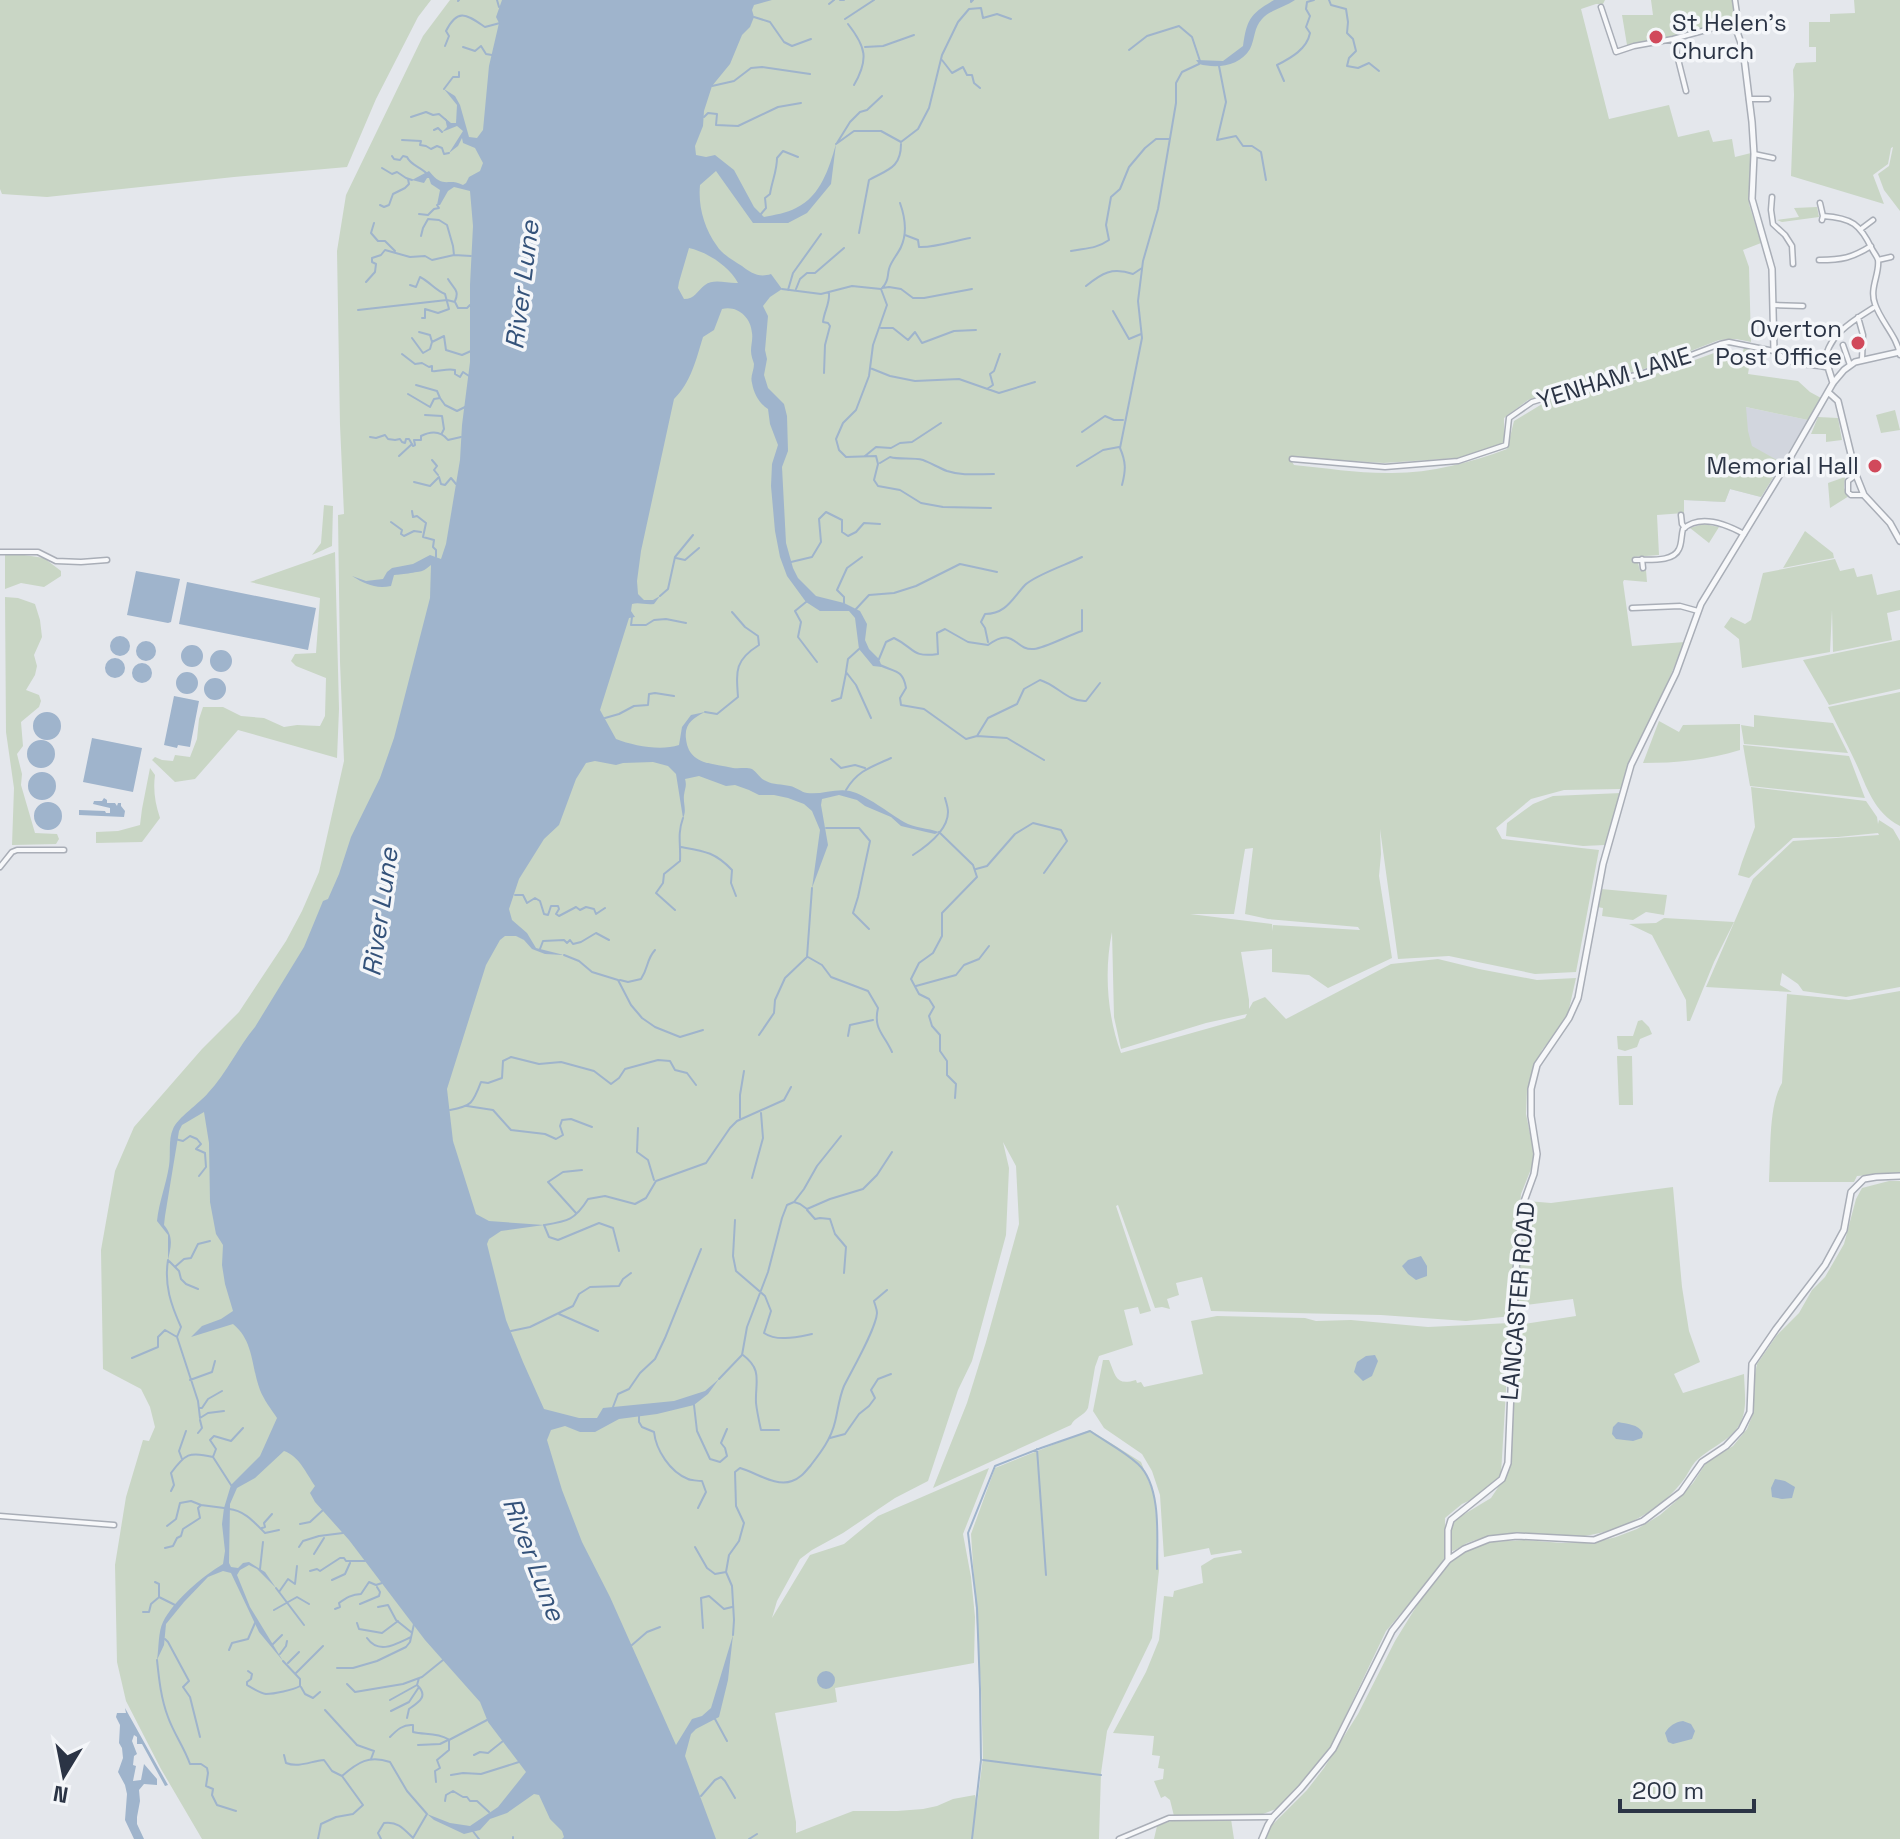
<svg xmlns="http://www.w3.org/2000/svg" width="1900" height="1839" viewBox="0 0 1900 1839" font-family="'Space Grotesk',sans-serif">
<rect width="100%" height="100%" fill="#e4e7ec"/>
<!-- built -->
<path fill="#d2d6de" d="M1741 406 1808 420 1761 497 1730 489 1725 502 1684 500Z"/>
<!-- green -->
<path fill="#c9d6c5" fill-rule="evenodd" d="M0 0H431L418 17 376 99 347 167 234 177 47 197 2 194 0 189Z
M450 0H543L518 201 382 861 629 1839H202L161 1769 126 1701 117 1662 115 1565 126 1497 143 1440 149 1441 155 1427 150 1407 141 1389 103 1369 101 1250 115 1171 134 1127 202 1049 239 1012 286 941 302 911 319 872 344 761 340 662 338 515 344 514 340 425 337 251 346 195 423 36Z
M594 0H1605L1603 4H1596L1581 9 1609 119 1669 105 1678 137 1709 130 1713 142 1732 139 1735 157 1751 153 1749 204 1761 243 1743 250 1749 267 1751 342 1736 339 1719 340 1636 372 1528 400 1504 418V443L1458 458 1384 463 1289 457 1294 465C1325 468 1356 473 1387 473 1428 474 1469 463 1507 449L1514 421 1547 401 1612 387 1662 372 1714 353 1741 360 1744 347 1755 350 1753 360 1750 362 1748 374 1798 381 1810 392 1821 398 1808 420 1746 407 1748 431 1752 446 1782 463 1761 497 1730 489 1725 502 1684 500V513L1657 515 1659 555 1633 557V562L1638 563 1640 571 1646 570 1647 582 1624 580 1623 582 1632 646 1685 642 1621 789 1564 790 1531 799 1496 828 1502 839 1599 850 1576 972 1535 974 1449 956 1398 959 1380 829 1381 854 1379 876 1392 958 1328 988 1309 975 1272 972V949L1241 952 1249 1000V1009L1253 1002 1265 997 1286 1019 1391 964 1438 959 1479 969 1537 980 1576 978 1567 1018 1542 1050 1527 1090 1526 1114 1533 1148V1164L1521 1194 1511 1316 1466 1321 1381 1315 1211 1311 1202 1277 1176 1283 1179 1295 1167 1299 1170 1309 1162 1307 1155 1308 1118 1205 1116 1206 1151 1311 1140 1314 1138 1307 1124 1310 1133 1345 1099 1356 1095 1367 1088 1408C1084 1416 1075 1417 1071 1425L933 1488 967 1403 986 1342 1019 1224 1016 1166 1003 1142 1009 1168 1006 1235 972 1361 958 1390 928 1481 895 1498 843 1533 812 1550 800 1559 777 1601 772 1618 810 1555 844 1544 878 1516 989 1468 963 1534 971 1577 975 1617 974 1663 835 1688 837 1702 775 1713 796 1822V1833L853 1811H897L923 1809 937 1806 953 1799 975 1795 977 1804 983 1758 981 1688 971 1534 995 1468 1090 1430 1141 1462 1155 1497 1159 1570 1152 1638 1107 1731 1101 1773 1099 1839H695L515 1530 411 920ZM1253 848 1245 914 1268 919 1358 927 1360 930 1273 925V931L1272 924 1190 914H1234L1245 849ZM1112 932 1114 1017 1121 1049 1206 1023 1247 1014 1245 1018 1121 1053C1107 1015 1104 971 1112 932Z
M1651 0H1733L1736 20 1686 32 1658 41 1627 45 1622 15H1653Z
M1854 0H1900V211L1884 190 1878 174 1889 166 1893 147 1891 148 1888 164 1873 175 1884 204 1791 176 1794 95 1793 70 1796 63 1816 62V47H1809V22H1830V14L1855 13Z
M1817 207 1819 217 1782 222 1777 220 1799 217 1794 208Z
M1895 410 1900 430 1881 433 1876 415Z
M1818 417 1838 418 1842 440 1826 442V434H1811Z
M1845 477 1844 488 1849 496 1830 508 1828 483Z
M324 505 333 506 332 546 312 555 321 543Z
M1703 524 1719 527 1709 543 1690 528Z
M1805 531 1833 553 1834 558 1783 568Z
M335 552 339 709 337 758 238 730 195 779 175 782 152 760 155 757 162 760 173 761 175 755 190 757 197 739 199 719 203 707H223L241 716 264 718 284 727 297 725 320 726 325 716 326 678 296 666 291 661 295 654 316 653 320 598 250 582Z
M11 553 44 558 61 571V576L44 587 21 583 5 589V555Z
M1835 559 1840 571 1854 568 1857 577 1872 574 1877 595 1900 590V610L1887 613 1892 640 1833 652 1832 610 1830 652 1742 668 1739 639 1724 627 1731 617 1745 624 1751 620 1763 573Z
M5 597 18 598 35 604 40 620 42 637 34 655 37 666 35 675 26 690 39 695 41 701 39 707 21 722 23 746 17 754 22 774 21 785 35 833 57 834 59 839 56 844 12 845 14 788 6 732Z
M1900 640V689L1829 705 1803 660Z
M1900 692V826C1872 811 1867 786 1854 759 1846 742 1837 725 1828 707Z
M1754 715 1833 723 1848 753 1744 744 1741 725 1754 727Z
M1659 721 1679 732 1683 725 1740 724V750C1707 760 1677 763 1643 763Z
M1743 745 1849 756 1865 798 1750 786Z
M150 768 155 775C153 790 155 803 160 818L142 842 96 843V832L118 831 140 825 142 809Z
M1751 787 1866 801 1877 817 1878 824 1879 820 1893 829 1900 841V987L1846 997 1803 991 1798 984 1782 973 1780 985 1792 992 1706 987 1753 879 1793 841 1879 835 1878 833 1838 837 1793 838 1749 878 1738 875 1742 862 1755 827Z
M1621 793 1605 845 1583 846 1506 836 1507 823 1533 804 1553 796Z
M1601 889 1667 895 1664 915 1646 912 1633 920 1602 916 1603 908 1597 907Z
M1664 918 1734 922 1714 962 1690 1021H1687L1686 1000 1652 935 1629 924 1656 923Z
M1900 991V1173L1857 1176 1854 1182H1769C1771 1154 1768 1106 1782 1083L1787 994 1849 1000Z
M1642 1020 1649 1027 1652 1034 1640 1039 1637 1047 1625 1051 1618 1049 1617 1036H1633L1638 1021Z
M1617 1056H1632L1633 1105H1619Z
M1889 1181H1900V1839H1266L1271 1826 1307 1790 1324 1768 1358 1714 1395 1641 1419 1602 1453 1560 1466 1550 1491 1542 1524 1540 1562 1543 1596 1542 1616 1537 1637 1529 1660 1515 1675 1502 1693 1483 1706 1463 1733 1446 1747 1429 1753 1414V1384L1757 1364 1777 1335 1799 1313 1812 1290 1825 1277 1844 1244 1856 1199 1862 1188Z
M1673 1187 1682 1287 1689 1331 1700 1362 1674 1374 1683 1393 1744 1374C1745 1402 1750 1422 1725 1440 1715 1447 1704 1453 1695 1462 1690 1468 1687 1476 1682 1482 1656 1515 1612 1536 1570 1537 1552 1538 1534 1532 1515 1533 1500 1534 1482 1537 1467 1543 1461 1546 1457 1550 1452 1551L1450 1530 1453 1521 1491 1498 1507 1474 1511 1443 1517 1325 1576 1316 1573 1299 1518 1306 1521 1249 1527 1201 1551 1203Z
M1217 1316 1305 1318 1316 1321 1351 1320 1428 1327 1510 1323 1501 1474 1488 1492 1462 1504 1445 1518V1557L1436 1572 1386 1631 1331 1746 1296 1789 1276 1809 1263 1814 1174 1816 1170 1800 1165 1796 1161 1798 1154 1781 1163 1779 1164 1769 1158 1768 1160 1756 1152 1755 1154 1736 1113 1733 1146 1672 1159 1640 1164 1596 1173 1597 1174 1591 1203 1583 1201 1566 1214 1558 1242 1553 1241 1550 1211 1555 1209 1548 1164 1557 1160 1495 1152 1471 1142 1454 1104 1428 1093 1411 1103 1360H1109C1116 1377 1116 1386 1136 1380L1137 1383 1141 1382 1144 1387 1203 1374 1191 1321Z
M1231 1819 1234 1839H1154L1157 1826 1171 1821Z"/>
<!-- water -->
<path fill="#9fb4cc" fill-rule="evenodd" d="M502 0H772L754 5 752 10 754 17 750 27 742 35 730 64 712 86 704 111 703 126 695 146 696 155 706 157 715 155 734 170 754 207 764 217C774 215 787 213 796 208 821 196 829 168 836 144L831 184 807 213 788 223H753L716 171 700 185C698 206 704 228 717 246 722 254 734 261 742 266 751 273 759 278 771 274L782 289 770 297 763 306 768 316 765 350 767 359 764 375 768 388 784 404 787 416 788 451 782 467 786 543 793 568 798 578 816 596 844 603 860 611 867 624 865 640 869 649 879 659 882 667 873 666 859 649 855 618 849 611H820L806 602 787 576 780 557 775 531 771 486 772 464 778 445 770 424 768 409C759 403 754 394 752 383 750 376 754 371 754 364 753 360 751 356 751 351 751 345 753 339 752 333 751 317 737 305 722 309L714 330 703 337C696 360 691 382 674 399L641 551 637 581 638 594 644 600H653L660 596 654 604C645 605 639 602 632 604L631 611 635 617 629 618 600 710 616 739C634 746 661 751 679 745L682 727 691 715 705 712C693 718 684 724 686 739 689 766 714 763 733 768 739 769 746 767 752 769 757 772 760 779 766 781 773 785 782 784 790 786 796 787 801 792 807 793 821 795 836 788 850 791 866 795 889 813 904 822 914 828 928 828 939 832L935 834 926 832 901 826 891 817 865 806 857 800 839 795 822 799 821 805 828 845 812 888 820 830 812 811 804 804 788 798 774 795H759L749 790 735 785 726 786 699 776 685 779C687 786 685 788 684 795 683 804 687 810 683 818L676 774 668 766 653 762 623 763 616 765 595 761 586 763 576 779 559 825 544 839 519 879 509 909 512 920 527 933 536 948 564 955 545 954 532 949 524 940 516 936H505L500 940 486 965 447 1089 453 1141 476 1214 489 1221 544 1225 501 1231 489 1239 487 1244 506 1320 523 1362 544 1409 579 1418H597L603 1408 674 1401 705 1391 719 1379 708 1394 694 1405 657 1414 619 1419 595 1432H580L565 1426 551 1430 547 1440 562 1490 582 1542 610 1597 676 1745 692 1719 702 1716 711 1708 733 1635 728 1680 719 1717 696 1729 691 1734 685 1756 716 1839H562L564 1837 562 1831 550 1819 539 1795 534 1794 507 1813 490 1819 480 1830 464 1834 434 1820 427 1814 450 1823 470 1826 498 1807 526 1772 488 1722 480 1702 425 1640 349 1540 315 1502 310 1493 315 1486C306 1473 299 1456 284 1451L255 1478 237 1488 230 1504 229 1563 231 1567 238 1568 243 1563 249 1562 265 1572 276 1588 257 1569 249 1565 240 1570 237 1575 250 1607 283 1661 259 1632 231 1573 223 1571 208 1577 184 1602 166 1624 164 1645 157 1660C159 1648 158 1632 163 1622 174 1600 203 1576 223 1564L225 1551 222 1524 224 1508 231 1485 260 1456 277 1418C271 1409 264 1400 260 1390 251 1366 254 1341 233 1324L191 1337 202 1326 221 1319 233 1311 225 1284 222 1265 223 1245 216 1234 210 1202 209 1143 204 1112 182 1125 179 1131 165 1216 164 1225C174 1237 171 1246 168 1260V1235L157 1221C159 1202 166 1185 169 1166 171 1154 168 1140 173 1129 177 1118 200 1103 208 1093 227 1073 238 1047 255 1027L304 947 323 901 328 899 339 874 351 837 380 778 394 738 430 598 431 565C428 567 425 570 422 571 419 572 398 575 394 575L391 586C375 589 365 584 352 576L366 581 383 579 387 572 392 568 413 564 430 555 441 559 446 544 460 460 462 425 470 362V285L473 226 470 191 454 187 448 191 440 205H437L440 190 431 184 429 178H427L424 183 412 180 429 171C444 190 447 177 463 185L466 183 469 177 480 171 483 163 475 148 463 143 462 138 458 146 449 153 463 131 457 126 442 132 447 127 445 118 451 123H456L457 105 444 89 455 96 460 105 469 137 477 138 483 130 489 66 499 23 496 17ZM689 248C707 252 729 266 738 283 728 284 714 278 705 285 697 291 695 299 684 299L678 288 679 282Z
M1274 0H1295C1285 7 1270 10 1262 19 1254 27 1255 39 1250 49 1240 66 1217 69 1199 64L1196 60 1223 61 1243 46C1247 19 1250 14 1274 0Z
M136 571 180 579 171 622 168 623 127 615Z
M187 582 316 608 308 650 179 624Z
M110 646a10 10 0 1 1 20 0a10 10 0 1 1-20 0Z
M136 651a10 10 0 1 1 20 0a10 10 0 1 1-20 0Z
M181 656a11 11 0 1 1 22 0a11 11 0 1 1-22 0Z
M210 661a11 11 0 1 1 22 0a11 11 0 1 1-22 0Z
M105 668a10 10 0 1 1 20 0a10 10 0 1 1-20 0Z
M132 673a10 10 0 1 1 20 0a10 10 0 1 1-20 0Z
M176 683a11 11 0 1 1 22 0a11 11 0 1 1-22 0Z
M204 689a11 11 0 1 1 22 0a11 11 0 1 1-22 0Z
M174 696 199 701 190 747 178 745 177 748 164 745Z
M33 726a14 14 0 1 1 28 0a14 14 0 1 1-28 0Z
M92 738 142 748 133 792 83 782Z
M27 754a14 14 0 1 1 28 0a14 14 0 1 1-28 0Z
M28 786a14 14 0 1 1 28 0a14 14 0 1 1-28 0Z
M104 798 107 800V803H115L117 806 118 803H121V806L125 811 124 817 79 815V810L105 811 106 813H110V808L93 804 94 801H102Z
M34 816a14 14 0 1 1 28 0a14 14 0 1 1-28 0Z
M1421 1256 1427 1266V1276L1416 1280 1408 1274 1402 1266 1408 1260Z
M1375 1355 1378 1361 1372 1376 1363 1381 1354 1372 1357 1362 1366 1356Z
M1618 1422C1627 1424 1638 1424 1643 1433L1642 1438 1633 1441 1616 1439 1612 1434 1613 1427Z
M1775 1479 1785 1481 1795 1487 1792 1498 1782 1499 1772 1497 1771 1488Z
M817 1680a9 9 0 1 1 18 0a9 9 0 1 1-18 0Z
M125 1708 168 1785 165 1786 142 1744H137V1737L134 1735 132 1741 137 1754 134 1756 133 1765 136 1766 133 1781 141 1780 144 1764 157 1779V1785L144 1784 139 1790 140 1801 137 1817V1824L144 1839H134L125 1820 127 1794 125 1785 118 1772 123 1758 122 1748 119 1743 120 1725 116 1717 117 1713H126Z
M1683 1721 1691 1724 1695 1731 1692 1739 1673 1744 1668 1742 1665 1733C1669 1726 1675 1722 1683 1721Z"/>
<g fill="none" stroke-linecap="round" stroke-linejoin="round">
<!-- stream -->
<path stroke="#9fb4cc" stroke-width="2" d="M497 0 499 7
M840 0H844
M971 0V2L973 0
M1329 0 1331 5 1346 9 1348 22 1347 33 1353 39 1356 51 1349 58 1347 66 1358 68 1369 63 1379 71
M458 1 459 0
M829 4 834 0
M754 17 770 22 784 42 792 46 811 39
M845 19 874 0
M848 24C866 47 869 59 854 85
M445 46 449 36 446 31C458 7 467 15 485 27L500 23
M463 47 475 51 481 46 486 54 492 55
M865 47 883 46 914 35
M1129 50 1147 36 1179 26 1192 37 1200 61
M942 60 952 73 963 67 967 75H972L974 83 980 88
M1219 66 1226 102 1217 140 1236 136 1243 146H1252L1261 152 1266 180
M1284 81 1277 65C1291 58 1307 49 1310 33L1306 27 1310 16 1306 9 1307 2 1314 0
M712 86 734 81 751 68 762 67 810 74
M444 89 453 77H459V72
M411 117 426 112 433 115 439 114 446 120
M704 117 708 113 717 114 716 125 738 126 778 107 801 103
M434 130 438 128 442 132
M402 140 421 141 420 145 426 146 431 149 437 146 442 148 444 154 449 153
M837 143 850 122 860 112 867 110 882 96
M836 144 854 131H881L901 142 918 129 929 108 942 55 958 22 969 9 981 8 983 18 997 14 1011 19
M392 156 394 159 400 160 403 156 407 157C411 166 422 167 428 175
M382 168 392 174 397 172 406 178 412 180
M380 205 384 207 389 205 393 194 405 188 409 184 408 179
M419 214 428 215 434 209 439 208 437 205
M761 214 766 208 765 198 770 194C772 181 777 171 777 158L783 151 798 157
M374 223 371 233 378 241H385L395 251
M859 233 869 180C886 170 901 169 901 144
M905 235 918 240 919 247C934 248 954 241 970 238
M421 236 423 228 428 219 439 220 447 225 453 246 454 255
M1071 251C1086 248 1096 249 1109 240L1106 225 1111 197 1120 189 1129 167 1145 148 1156 139H1170
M448 279C453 288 460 290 455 301
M366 282 375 272 376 264 372 262V258L381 255 385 250 410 257 425 256 432 260 454 255 471 256
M410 285 416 287 420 277C430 282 435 290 445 294L449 309 438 313 425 309V318H422
M1086 286C1102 273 1112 267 1133 274L1142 268
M883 287C889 280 887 277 889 269 891 261 898 254 901 247 908 232 905 217 900 203
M882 288 889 287 901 289 913 298H924L972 289
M782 289 821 294 852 286 881 289 887 305 873 345 869 376 856 410 843 423 836 439 839 450 846 457 876 456 878 464 874 480 878 486 900 490 921 503 943 507 991 508
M796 289 800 279 807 273H815L844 248
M788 290 793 273 821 234
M358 310 447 300 455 302 458 308H467L470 305
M1113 311 1129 339 1141 334
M881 328H893L908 340 915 332 922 343 954 331 976 330
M419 332 430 335 432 342
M412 338 423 353 430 349 432 342 444 336 446 350 462 355 471 351
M402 354 415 364 422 363 429 367 432 366V371C440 372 446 368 455 370V374L460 377 463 372 469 376
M870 368 890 376 915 381 959 379 999 393 1035 382
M824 373 825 345 830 326 828 323 823 322C824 311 830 304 829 293
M416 385 437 391 440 398
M987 389 993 385 990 374 994 371 1000 354
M408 394 430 407 434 399 440 398 445 405 457 411 465 407
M425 415 442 416 444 429 442 433
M1082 432 1105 416 1114 420H1123
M370 437 376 438 385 435 388 439 395 440 400 439 402 442 405 443 406 439H409L413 446 415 445 414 440H421V436C431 431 441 431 448 440L461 437
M399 456 412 444
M865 456 876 447 891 448 900 443 912 442 941 423
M432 460 437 466 434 470 438 475
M880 463 890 457C900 460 912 457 923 460 931 463 939 468 947 471 962 476 978 474 994 474
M1077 466 1103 450 1119 447
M414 482 430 486 439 477 441 484 445 485 451 478 456 484
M1122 485C1126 470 1126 462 1120 448L1142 338 1138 301 1143 261 1158 209 1176 103V83L1182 72 1199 64
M412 511 413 517 417 516 426 523 423 537 434 540 433 547 436 550V557
M391 522 402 530 401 534 404 536 414 531 421 532
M676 558 685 560 699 548
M791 562 812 557 821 542 819 519 826 512 842 520V532L848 536 856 532 864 523 880 524
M660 596 668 589 675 557 693 535
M806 602 795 611 801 622 798 637 817 662
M844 603V597L837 590 847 568 862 557
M856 609 869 595 894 593 916 586 960 564 997 572
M632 617 631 625H646L654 620 666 619 686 623
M988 642 985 628 981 622 985 614C1006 614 1012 599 1025 585 1035 575 1068 564 1082 557
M859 649 848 659 846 672 856 685 871 718
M879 659 886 642 894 638C915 648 911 658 938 654L937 633 945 629 968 642 988 645C1015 625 1014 651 1034 649 1045 648 1069 635 1082 631V610
M880 665C894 672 903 669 906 688L900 698 901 705 924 709 966 739 977 736 988 718 1017 704 1024 689 1040 680C1057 685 1068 702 1086 701L1100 683
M832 701 841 698 846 673
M705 712 717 714 738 697C736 670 735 660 759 645L758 636 745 627 732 612
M605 718 619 714 634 706 648 705 649 694 655 693 674 696
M977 736 1007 738 1044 760
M831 759 841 768 855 765 865 768
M846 790C857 771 871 767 891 758
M826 828H859L870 841 858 897 853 913 869 929
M939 832 973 865 977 877 942 913V936L933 953 919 963 911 979 919 994 929 999 934 1007 929 1016 932 1026 940 1035V1051L947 1061V1075L956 1084 955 1098
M681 847C704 851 715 852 732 870L731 883 736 896
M913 855C927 846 948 830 948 812 948 807 946 802 945 798
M976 869 987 866 1015 834 1033 823 1061 830 1067 841 1044 873
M515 895H523L527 903 535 898 540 901 544 914 548 915 551 906H558L559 909 556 914 559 916 576 907 580 910 586 907 594 909 596 914 605 908
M675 910 656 893 663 883 664 874 680 861C681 844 677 835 683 818
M540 949 543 941 564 940 567 943 570 940 573 944 581 942 596 933 609 940
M564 955 579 961 592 972 618 980 631 1005 642 1018 655 1027 680 1037 703 1030
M808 957 822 965 831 977 868 991 878 1008C873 1029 884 1034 892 1052
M620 980 628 982 641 979C649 967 646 960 655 950
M916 986 956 975 964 965 979 959 989 946
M759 1035 774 1013 775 1000 785 978 807 957 812 888
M848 1036 850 1025 873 1020
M467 1106 493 1110 511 1130 545 1134 556 1139 563 1135 560 1126 562 1120 571 1119 592 1127
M450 1110C472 1106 473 1103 481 1082L488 1083 502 1078 503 1061 511 1057 539 1064 561 1062 594 1071 611 1084 619 1078 625 1069 658 1060 670 1061 675 1070 687 1073 696 1085
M740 1118V1095L744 1071
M638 1128 637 1152 648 1160 654 1180
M175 1139 183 1141 190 1136 197 1139 201 1144 196 1149 205 1153 206 1167 199 1176
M752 1178 763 1138 761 1113
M794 1202 804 1189 817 1166 841 1136
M807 1210 815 1219 820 1218 830 1219 835 1234 846 1247 844 1273
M576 1213 548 1182 563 1172 582 1170
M735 1220 733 1256 736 1271 765 1296 771 1311 764 1333C777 1342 797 1337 812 1334
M619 1251 613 1228 599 1223 558 1240 549 1237 544 1225C568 1221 575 1220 588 1199L605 1196 635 1204 646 1198 656 1181 706 1163 730 1128 737 1121 784 1100 791 1087
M168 1260C164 1285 171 1305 181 1327L177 1337 198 1401 200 1418 208 1413 224 1411
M169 1261 179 1271 181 1279 186 1284 198 1289
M176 1266 184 1259 191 1258 198 1244 210 1241
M559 1314 598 1331
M511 1331 530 1327 573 1306 579 1294 590 1287 619 1286 623 1279 631 1273
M743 1355C763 1370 755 1382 756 1403 757 1412 759 1421 761 1430H779
M132 1358 158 1347V1337L165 1330 177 1337
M719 1379 742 1355 747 1327 768 1272 782 1218 787 1205 794 1202 800 1204 807 1209 830 1199 863 1189 877 1175 892 1152
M190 1380 212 1372 215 1361
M694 1405 697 1431 710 1459 720 1462 727 1456 725 1448 721 1443 727 1429
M613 1407 618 1394 629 1389 640 1373 655 1359 665 1338 701 1249
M199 1408H202L208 1399 222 1391
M639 1416V1422L642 1427 654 1432C656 1450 670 1472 688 1479 690 1480 699 1481 702 1481L706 1492 698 1508
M198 1433 202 1428 200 1420
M830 1438 845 1434 859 1414 869 1406 875 1398 871 1390 878 1379 891 1374
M1037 1449 1046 1575
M213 1457 216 1449 210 1440 214 1436 231 1441 243 1428
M182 1459 179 1451 186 1431
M171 1491 174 1485 171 1473C185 1454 189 1451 213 1457L231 1485
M229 1509C244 1510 255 1523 265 1533L279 1530
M300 1524 310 1522 323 1510
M167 1526 176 1519 180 1503 191 1501 201 1505
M262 1528 265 1527 264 1523 272 1514
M299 1547 303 1541 319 1536 343 1533
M695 1547 707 1568 715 1574 726 1572
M165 1548 173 1546 177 1538 181 1536 183 1529 200 1518 198 1508 201 1505 224 1508
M314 1554 324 1538
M260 1569 263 1542
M310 1571 317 1569 320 1571 340 1558H344L346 1561H365
M332 1580 345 1574 350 1563
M155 1582 159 1584V1597L177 1606
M276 1588 304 1625
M279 1592 288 1579 295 1584 297 1566
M360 1604 379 1596 380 1592 377 1587
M378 1607 388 1605 396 1620 411 1632
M335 1609 340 1607 339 1603C346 1598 352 1594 361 1594L369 1582 376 1585 382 1583
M274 1610 297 1597 309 1604
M143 1612H149L151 1604 158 1598
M357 1623 359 1629 382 1633 398 1621
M703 1628 701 1598 709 1596 724 1609 732 1607
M733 1635 734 1620 732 1586 726 1572 729 1555 739 1541 744 1523 736 1506 735 1472 740 1468C757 1473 776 1487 792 1481 801 1478 805 1472 811 1465 821 1452 831 1439 835 1422 838 1410 839 1398 844 1386 852 1370 876 1329 877 1313 877 1309 875 1305 874 1301L887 1290
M367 1638C379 1655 396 1644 411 1637
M165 1639 168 1642 189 1681 183 1687 190 1697 200 1737
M272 1645 282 1635
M632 1645 647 1632 660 1627
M229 1650 232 1643 248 1639 255 1623
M280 1654 286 1646 287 1641
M157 1660C159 1679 161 1699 168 1717 174 1734 184 1747 190 1764H201L207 1768 208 1773 206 1786 213 1789 212 1795 217 1805 236 1811
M288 1663 299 1652
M337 1668H353L377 1661 406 1647 410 1642 414 1624
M248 1671 252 1674 251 1679 247 1682V1685C252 1688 260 1693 266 1694 274 1694 293 1690 300 1686V1679L283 1661
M296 1673 323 1646
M347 1684 355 1692 403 1684 422 1677 443 1660
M301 1687 305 1694 313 1698 320 1692
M390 1700 417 1685
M325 1710 357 1745 374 1751 371 1759
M391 1711 409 1702 419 1687
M407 1718 409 1709C419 1702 429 1696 417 1685L419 1678
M715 1719 727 1741
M390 1737C397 1730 403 1724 413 1725V1732C424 1735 436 1732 448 1739
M418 1745 440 1744 448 1740
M284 1755 286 1763C299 1768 311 1761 324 1760L332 1771 342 1776C358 1762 369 1755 390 1762L407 1791 427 1814 413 1838C404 1829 398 1821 384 1823L378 1833 381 1839
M474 1755 480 1752 488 1753 503 1741
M983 1760 1101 1775
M451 1775 463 1773 481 1774 519 1762
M436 1782 435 1771 440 1768 437 1760 449 1750V1740L487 1720
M701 1796 715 1780 721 1777 725 1781 735 1798
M445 1801 446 1795 453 1791 463 1797H467L470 1801H477L489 1812
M472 1830 479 1839
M318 1839 321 1824 336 1817 353 1814 363 1805 342 1776
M513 1839V1837
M749 1839 757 1834
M972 1839 981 1760 980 1689 977 1608 968 1533 995 1466 1041 1448 1090 1431C1106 1442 1124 1451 1138 1464 1162 1486 1157 1539 1157 1569"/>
<!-- minor casing -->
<g stroke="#a9aeb7" stroke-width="7">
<path id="minor" d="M1601 7 1616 52 1634 46 1673 39 1728 24 1735 26 1738 21 1735 0
M1673 39 1686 91
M1749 99H1768
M1754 154 1773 158
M1772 197 1771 210 1773 224 1785 235 1792 246 1793 264
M1820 203 1823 216 1822 220
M1823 216C1852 218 1860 224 1872 249 1874 253 1877 256 1878 260 1880 274 1869 288 1875 304 1881 322 1897 336 1900 355
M1861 229 1873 220
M1819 260C1842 260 1852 258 1871 246
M1878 260 1891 257
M1773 305 1803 306
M1858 317 1863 335 1862 359
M1843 345 1850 365
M1825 365C1825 337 1852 321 1873 308
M1292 459 1385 467 1458 461 1506 445 1509 418 1532 402 1583 386 1641 374 1720 344 1729 342 1774 351
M1856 475 1848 481V492L1851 495H1864
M1681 515 1682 524 1685 528
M0 552H38L56 561 81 562 107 560
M1642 559 1643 568
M1635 560C1647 559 1673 563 1679 549 1682 543 1681 536 1683 529 1700 514 1726 524 1744 534
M1632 608 1680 606 1698 611
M0 867 12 852 17 850H64
M0 1516 114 1525
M1119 1839 1169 1818 1273 1817"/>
</g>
<!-- tertiary casing -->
<g stroke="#a9aeb7" stroke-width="8">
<path id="tertiary" d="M1735 26 1743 49 1752 122 1754 154 1752 199 1772 269 1774 351C1789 366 1809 363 1828 367L1833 383
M1828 392 1838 401 1856 475 1864 495 1890 523 1900 541
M1448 1560V1530L1451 1520 1502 1479 1508 1463 1516 1270 1522 1207 1534 1174 1537 1154 1531 1116V1089L1537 1065 1569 1018 1578 998 1603 864 1631 765 1676 673 1701 604 1787 463 1833 383 1844 370 1855 362 1900 352
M1262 1839 1268 1825 1273 1817 1301 1788 1333 1749 1392 1631 1448 1560 1464 1549 1489 1539 1517 1536 1594 1540 1643 1521 1681 1492 1702 1462 1726 1446 1741 1430 1750 1412 1752 1364 1776 1329 1825 1265 1844 1230 1851 1192 1864 1179 1876 1177 1900 1176"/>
</g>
<!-- minor -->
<use href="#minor" stroke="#f7f8fa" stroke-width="4"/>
<!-- tertiary -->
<use href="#tertiary" stroke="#f7f8fa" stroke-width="5"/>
</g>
<!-- markers -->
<g fill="#d1495b" stroke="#f4f6f9" stroke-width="3">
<circle cx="1656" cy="37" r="8"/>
<circle cx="1858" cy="343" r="8"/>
<circle cx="1875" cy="466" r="8"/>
</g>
<g text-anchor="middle" stroke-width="7" stroke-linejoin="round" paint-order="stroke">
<!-- poi labels -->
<g font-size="24" fill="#2b3445" stroke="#f4f6f9" text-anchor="end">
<text x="1672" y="31" text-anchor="start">St Helen's<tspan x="1672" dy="28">Church</tspan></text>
<text x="1842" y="337">Overton<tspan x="1842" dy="28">Post Office</tspan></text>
<text x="1859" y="474">Memorial Hall</text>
</g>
<!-- street labels -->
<g font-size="24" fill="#2b3445" stroke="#f4f6f9">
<text transform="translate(1614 378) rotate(-17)" y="8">YENHAM LANE</text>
<text transform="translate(1518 1301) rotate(-85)" y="8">LANCASTER ROAD</text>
</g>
<!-- water labels -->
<g font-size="26" font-style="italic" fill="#34527a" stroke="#f4f6f9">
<text transform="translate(522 285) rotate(-83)" y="9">River Lune</text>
<text transform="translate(380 912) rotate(-82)" y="9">River Lune</text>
<text transform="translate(534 1559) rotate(69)" y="9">River Lune</text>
</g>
</g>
<!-- north arrow -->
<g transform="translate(64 1775) rotate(190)" stroke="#f4f6f9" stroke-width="6" paint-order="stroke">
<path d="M0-6L14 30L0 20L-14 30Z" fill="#2b3445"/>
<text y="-12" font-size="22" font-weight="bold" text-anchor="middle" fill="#2b3445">N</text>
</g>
<!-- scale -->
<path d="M1620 1799v12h134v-12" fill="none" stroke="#2b3445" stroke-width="4"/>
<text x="1632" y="1799" font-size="24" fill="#2b3445" stroke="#f4f6f9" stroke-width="6" paint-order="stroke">200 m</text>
</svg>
